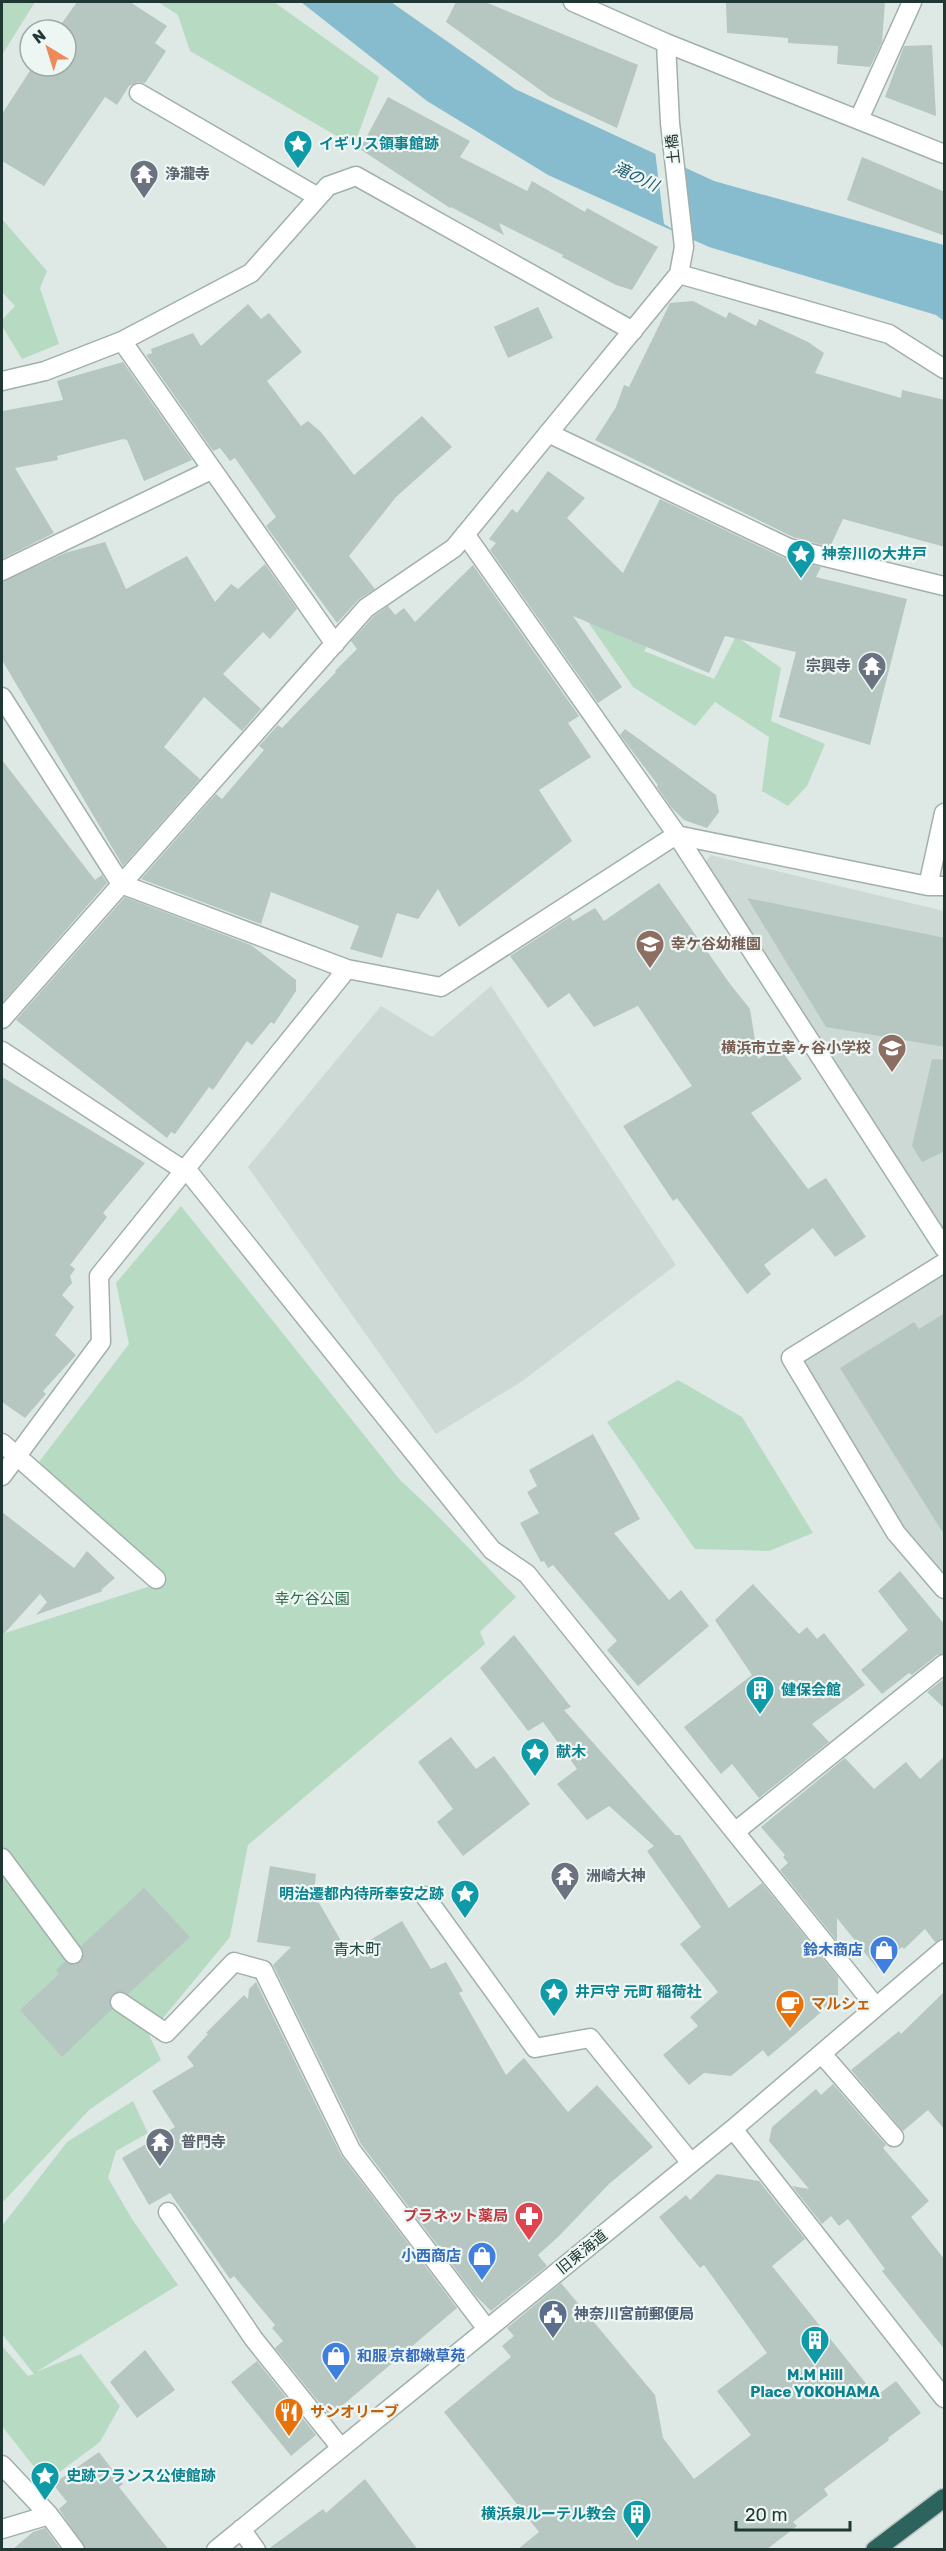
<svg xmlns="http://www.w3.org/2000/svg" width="946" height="2551" viewBox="0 0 946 2551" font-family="Rubik,'Noto Sans JP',sans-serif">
<rect width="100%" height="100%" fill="#dee9e5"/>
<!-- built -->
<path fill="#ccd9d4" d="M710 855 944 911V1234L705 864Z
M491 986 676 1265 521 1382 436 1434 248 1167 381 1006 432 1037Z
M944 1269V1574L902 1525 801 1359Z"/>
<!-- green -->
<path fill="#b7dac3" d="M2 2H35L2 55Z
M158 2H274L379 77 354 146 190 51 178 15Z
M2 219 47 271 40 288 59 344 22 359 2 326V320L15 306 2 292Z
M586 619 657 630 644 651 714 679 736 636 781 668 771 721 825 744 807 786 788 806 762 791 769 737 715 702 695 726 633 687Z
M181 1206 400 1480 432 1510 516 1597 480 1632 485 1644 248 1845 230 1937 149 2035 161 2060 89 2110 2 2203V1634L166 1581 39 1462 129 1344 116 1283Z
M678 1380 742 1417 813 1533 769 1551 695 1549 607 1422Z
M133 2101 148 2133 116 2151 108 2178 132 2219 178 2285 36 2372 81 2354 120 2406 100 2442 46 2482 2 2426V2346L28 2376 34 2374 2 2334V2226L67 2142Z"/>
<!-- water -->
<path fill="#86bcce" d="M301 2H391L515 89 714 181 944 245V321L936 315 709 247 548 175 427 101Z"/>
<!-- pier -->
<path fill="#dee9e5" d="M655 151 680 162 690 239 664 224Z"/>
<!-- building -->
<path fill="#b6c6c1" d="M77 2H130L167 26 155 43 166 51 145 83 138 82 129 86 117 105 105 97 44 186 2 161V114L33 66H66V30H57Z
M456 2H485L638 65 617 128 550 97 446 22Z
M726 2H885L882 42 870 67 837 64 838 46 788 43V38L727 33Z
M932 45 936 116 885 97 904 46Z
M388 97 470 141 460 157 527 191 532 181 585 212 587 208 658 247 632 290 616 285 562 257 563 255 499 223 504 235 451 207 450 208 360 149Z
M862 157 945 192V236L847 200Z
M693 301 726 318 729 312 756 326 759 319 808 342 824 353 815 373 901 398 902 390 945 400V547L843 519 830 547 793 537 595 440 616 407 624 385 629 387 670 303Z
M248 304 261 319 269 313 302 352 267 381 301 426 308 421 321 432 354 475 422 416 452 447 396 497 349 556 375 589 358 600 337 623 266 526 276 517 235 458 230 461 220 448 213 451 146 355 152 353 151 349 193 333 201 346Z
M538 307 553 338 508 358 494 327Z
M123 362 192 460 144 481 127 440 123 439 57 456 58 460 15 468 54 533 2 559V411L63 400 57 381Z
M548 471 585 498 567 518 623 573 660 499 784 558 821 567 816 577 907 599 870 745 779 717 796 652 725 636 709 673 573 616 622 687 598 703 490 550 496 543 489 539 512 509 517 513Z
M105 542 126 589 187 556 215 602 231 584 238 589 265 564 297 609 270 639 263 632 223 674 261 709 242 731 204 697 164 747 200 779 123 866 2 660V582L65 553Z
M473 565 579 716 568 723 591 757 539 790 572 841 459 927 438 889 418 919 397 913 382 958 350 949 359 926 271 892 261 924 141 879 216 794 222 799 264 750 259 746 278 725 282 728 336 672 335 671 357 649 351 641 374 616 388 606 395 615 404 608 415 622Z
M625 729 716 795 719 812 707 828 684 820 671 807 657 787 658 785 620 735Z
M2 760 95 880 102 875 107 883 2 1003Z
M659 883 730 984 750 1009 758 1059 778 1046 802 1079 751 1113 808 1189 826 1178 866 1237 835 1257 813 1228 764 1265 771 1274 747 1294 677 1198 673 1201 623 1126 692 1086 638 1006 594 1027 569 993 548 1008 510 956 570 917 573 921 595 908 604 921Z
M125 897 251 945 296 980V991L274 1024 271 1022 252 1045 247 1041 213 1090 209 1087 175 1134 171 1132 167 1138 16 1020Z
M747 898 945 938V1047L826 1027Z
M932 1059 945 1060V1151L922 1162 912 1146Z
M2 1077 145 1163 103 1213 107 1217 70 1265 75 1269 70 1276 72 1283 62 1295 74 1307 55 1335 76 1355 43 1391 46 1394 25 1418 2 1402Z
M945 1313V1536L840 1368 914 1322 919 1329Z
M593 1434 640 1519 614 1533 669 1600 681 1590 709 1626 638 1686 607 1650 617 1641 553 1565 548 1568 544 1561 541 1562 520 1523 539 1513 527 1492 537 1486 529 1470Z
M2 1512 74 1568 87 1551 115 1578 101 1590 103 1591 36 1615 47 1602 40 1594 2 1636Z
M900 1571 945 1625V1653L937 1655 912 1675 909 1673 882 1694 861 1670 908 1630 878 1591Z
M753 1584 799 1634 807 1627 817 1639 824 1633 865 1685 812 1724 829 1742 759 1798 732 1764 721 1774 684 1727 752 1675 715 1620Z
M514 1635 571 1707 564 1710 675 1835H680L729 1908 762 1883 838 1977V1998L768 2057 763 2050 731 2076 704 2073 689 2085 663 2055 698 2026 690 2017 718 1992 680 1944 701 1927 647 1851 654 1846 609 1806 587 1820 557 1784 577 1769 543 1722 528 1731 480 1668Z
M945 1678V1709L927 1692Z
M451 1737 476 1769 494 1756 530 1804 463 1856 437 1822 453 1809 418 1762Z
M945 1756V1938L935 1942 925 1929 904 1949 902 1947 877 1968 837 1918V1941L780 1870 788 1863 783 1857 785 1855 761 1827 845 1758 874 1789 906 1762 920 1779Z
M270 1866 316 1874 314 1894 348 1953 402 1921 431 1969 446 1962 463 1991 459 1993 506 2075 524 2058 568 2112 597 2085 653 2147 609 2184 558 2237 538 2255 547 2266 491 2311 475 2295 361 2144 273 1965 291 1947 257 1942Z
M144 1888 190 1937 128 1994 120 1991 111 1995 109 2002 112 2009 62 2057 20 2010 59 1974 56 1970 65 1961 74 1965 80 1963 84 1953 81 1946Z
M256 1982 341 2155 457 2308 330 2416 275 2348 283 2341 272 2328 275 2325 234 2276 230 2279 170 2193 149 2205 122 2158 175 2127 152 2091 194 2066 187 2057 208 2034 206 2033 244 1995 248 1999 249 1989Z
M945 1991V2130L928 2110 903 2131 851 2070 899 2031 901 2034Z
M833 2084 886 2145 883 2148 929 2201 911 2217 945 2260V2350L882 2271 885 2269 848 2219 839 2226 831 2216 822 2224 792 2186 809 2189 769 2141 772 2127 816 2089 821 2095Z
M717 2174 759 2181 805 2239 772 2266 876 2396 896 2381 921 2413 888 2438 889 2440 824 2489 828 2495 793 2522 797 2526 766 2550H517L539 2532 444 2412 511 2357 502 2346 514 2336 507 2328 561 2283 655 2395 663 2438 694 2479 751 2435 717 2391 767 2353 704 2265 700 2268 659 2217 686 2195 690 2200Z
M145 2350 175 2390 137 2418 110 2382Z
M257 2361 316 2435 291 2456 231 2382Z
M99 2452 123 2484 119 2487 169 2550H86L59 2509 67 2502 53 2484Z
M365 2479 418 2550H267L323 2509 326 2513Z
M45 2528 61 2550H12L33 2532Z"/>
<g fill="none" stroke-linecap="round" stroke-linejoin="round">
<!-- minor-tunnel -->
<path stroke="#b8c6c2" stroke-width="18" stroke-dasharray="18 9" stroke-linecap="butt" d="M73 1954 120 2002"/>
<!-- minor casing -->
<g stroke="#a1b0ac" stroke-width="21">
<path id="minor" d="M573 2 666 43 944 154
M139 93 318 197
M859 119 912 2
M679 274 889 334 944 369
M122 341 335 644
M2 381 45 371 122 341 251 273 328 186 356 176 633 331
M548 433 789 548 944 586
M465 534 673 829 944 1248
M2 571 211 470
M2 697 121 884 347 969 441 987 676 835 928 886H944
M928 886 944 813
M2 1019 366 608 454 548 679 274 684 247 670 123 666 43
M2 1051 191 1175 492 1550 527 1574 876 2007
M944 1263 791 1358 896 1533 944 1589
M2 1443 156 1579
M2 1476 101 1342 99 1276 347 969
M736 1831 944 1664
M2 1858 73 1954
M425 1896 535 2048 590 2038 691 2163
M120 2002 166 2033 234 1962 263 1970 351 2150 487 2329
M822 2054 894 2137
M733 2129 944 2398
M168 2212 253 2338 341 2448
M2 2465 49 2515
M2 2529 49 2515 75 2550
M241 2529 256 2550
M216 2550 733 2129 944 1949"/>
</g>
<!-- highway casing -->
<g stroke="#bcc3c2" stroke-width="21">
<path id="highway" d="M875 2550 944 2498"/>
</g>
<!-- minor -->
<use href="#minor" stroke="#fff" stroke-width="18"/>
<!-- highway -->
<use href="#highway" stroke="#2d635d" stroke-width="18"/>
</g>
<!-- icons -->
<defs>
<g id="sight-pin" transform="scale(1.5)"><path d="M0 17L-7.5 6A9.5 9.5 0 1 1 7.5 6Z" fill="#0f9aa8" stroke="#eef6f3"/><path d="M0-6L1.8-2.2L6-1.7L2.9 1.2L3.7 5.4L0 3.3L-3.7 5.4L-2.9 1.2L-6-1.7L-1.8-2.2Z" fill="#fff"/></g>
<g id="temple-pin" transform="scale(1.5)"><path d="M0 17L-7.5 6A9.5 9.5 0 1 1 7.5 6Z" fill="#6b7280" stroke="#eef6f3"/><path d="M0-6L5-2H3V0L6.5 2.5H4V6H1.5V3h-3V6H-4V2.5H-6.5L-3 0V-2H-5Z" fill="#fff"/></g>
<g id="school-pin" transform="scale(1.5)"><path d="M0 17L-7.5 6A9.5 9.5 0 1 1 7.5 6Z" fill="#8d6e63" stroke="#eef6f3"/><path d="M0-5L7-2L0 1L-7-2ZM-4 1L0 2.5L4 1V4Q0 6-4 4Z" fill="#fff"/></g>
<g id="building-pin" transform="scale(1.5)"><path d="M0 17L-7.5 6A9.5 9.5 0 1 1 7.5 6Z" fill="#0f9aa8" stroke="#eef6f3"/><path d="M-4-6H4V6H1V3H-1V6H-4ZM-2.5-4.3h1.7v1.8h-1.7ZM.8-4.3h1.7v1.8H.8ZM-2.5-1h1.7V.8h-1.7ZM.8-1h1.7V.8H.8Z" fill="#fff"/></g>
<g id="shop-pin" transform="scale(1.5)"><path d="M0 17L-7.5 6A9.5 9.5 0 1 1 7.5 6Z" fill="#3f7fe0" stroke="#eef6f3"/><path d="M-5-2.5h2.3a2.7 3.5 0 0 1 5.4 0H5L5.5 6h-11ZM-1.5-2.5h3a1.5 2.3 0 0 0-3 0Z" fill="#fff"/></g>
<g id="cafe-pin" transform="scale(1.5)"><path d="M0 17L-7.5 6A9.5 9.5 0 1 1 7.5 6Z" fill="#e8710a" stroke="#eef6f3"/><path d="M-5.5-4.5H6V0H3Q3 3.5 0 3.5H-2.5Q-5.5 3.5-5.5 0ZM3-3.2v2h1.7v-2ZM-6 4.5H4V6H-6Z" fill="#fff"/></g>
<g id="pharmacy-pin" transform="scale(1.5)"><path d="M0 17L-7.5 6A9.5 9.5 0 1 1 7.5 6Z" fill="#e0444e" stroke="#eef6f3"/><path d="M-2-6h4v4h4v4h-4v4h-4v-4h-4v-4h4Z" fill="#fff"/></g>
<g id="civic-pin" transform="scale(1.5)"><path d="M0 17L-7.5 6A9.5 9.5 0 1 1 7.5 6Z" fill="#5c6f8a" stroke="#eef6f3"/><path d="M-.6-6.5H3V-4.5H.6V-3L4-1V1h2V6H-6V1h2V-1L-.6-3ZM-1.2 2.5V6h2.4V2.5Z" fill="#fff"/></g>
<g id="restaurant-pin" transform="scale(1.5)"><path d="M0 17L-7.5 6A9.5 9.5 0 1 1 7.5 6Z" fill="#e8710a" stroke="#eef6f3"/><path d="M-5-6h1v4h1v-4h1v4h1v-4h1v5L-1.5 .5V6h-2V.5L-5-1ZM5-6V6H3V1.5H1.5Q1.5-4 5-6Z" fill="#fff"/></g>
</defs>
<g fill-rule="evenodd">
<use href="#sight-pin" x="298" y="144"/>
<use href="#temple-pin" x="144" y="174"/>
<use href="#sight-pin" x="801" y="554"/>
<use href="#temple-pin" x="872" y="666"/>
<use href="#school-pin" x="650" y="944"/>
<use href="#school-pin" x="892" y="1048"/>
<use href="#building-pin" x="760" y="1690"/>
<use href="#sight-pin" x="535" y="1752"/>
<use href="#temple-pin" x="565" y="1876"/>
<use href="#sight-pin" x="465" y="1894"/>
<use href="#shop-pin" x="884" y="1950"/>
<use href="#sight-pin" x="554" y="1992"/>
<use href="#cafe-pin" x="790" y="2004"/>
<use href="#temple-pin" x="160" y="2142"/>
<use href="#pharmacy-pin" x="529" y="2216"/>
<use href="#shop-pin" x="482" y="2256"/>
<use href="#civic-pin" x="553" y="2314"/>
<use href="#building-pin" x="815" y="2340"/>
<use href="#shop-pin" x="336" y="2356"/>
<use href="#restaurant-pin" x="289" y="2412"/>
<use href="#sight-pin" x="45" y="2476"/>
<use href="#building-pin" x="637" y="2514"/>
</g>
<g text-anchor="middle" stroke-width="4.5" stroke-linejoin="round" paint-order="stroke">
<!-- culture labels -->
<g font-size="15" font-weight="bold" fill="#0d838f" stroke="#eef6f3" text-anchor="start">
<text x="319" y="149">イギリス領事館跡</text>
<text x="822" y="559">神奈川の大井戸</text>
<text x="781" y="1695">健保会館</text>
<text x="556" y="1757">献木</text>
<text x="444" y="1899" text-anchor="end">明治遷都内待所奉安之跡</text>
<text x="575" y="1997">井戸守 元町 稲荷社</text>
<text x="815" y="2380" text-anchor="middle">M.M Hill<tspan x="815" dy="17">Place YOKOHAMA</tspan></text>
<text x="66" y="2481">史跡フランス公使館跡</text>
<text x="616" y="2519" text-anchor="end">横浜泉ルーテル教会</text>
</g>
<!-- street labels -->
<g font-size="15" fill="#203834" stroke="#eef6f3">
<text transform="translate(673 149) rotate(-96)" y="5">土橋</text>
<text transform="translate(582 2252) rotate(-39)" y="5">旧東海道</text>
</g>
<!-- worship labels -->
<g font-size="15" font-weight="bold" fill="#5b616d" stroke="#eef6f3" text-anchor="start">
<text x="165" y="179">浄瀧寺</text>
<text x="851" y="671" text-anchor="end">宗興寺</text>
<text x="586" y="1881">洲崎大神</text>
<text x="181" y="2147">普門寺</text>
</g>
<!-- education labels -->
<g font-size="15" font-weight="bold" fill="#785e54" stroke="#eef6f3" text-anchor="start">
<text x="671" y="949">幸ケ谷幼稚園</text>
<text x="871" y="1053" text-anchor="end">横浜市立幸ヶ谷小学校</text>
</g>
<!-- park labels -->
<g font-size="15" fill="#2b6d4b" stroke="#eef6f3">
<text x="312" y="1604">幸ケ谷公園</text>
</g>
<!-- shop labels -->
<g font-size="15" font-weight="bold" fill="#366cbe" stroke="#eef6f3" text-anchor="end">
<text x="863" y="1955">鈴木商店</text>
<text x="461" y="2261">小西商店</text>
<text x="357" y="2361" text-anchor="start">和服 京都嫩草苑</text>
</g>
<!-- food labels -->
<g font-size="15" font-weight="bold" fill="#c56008" stroke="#eef6f3" text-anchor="start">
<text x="811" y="2009">マルシェ</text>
<text x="310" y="2417">サンオリーブ</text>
</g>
<!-- health labels -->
<g font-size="15" font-weight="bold" fill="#be3a42" stroke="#eef6f3" text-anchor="end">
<text x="508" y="2221">プラネット薬局</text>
</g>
<!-- service labels -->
<g font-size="15" font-weight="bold" fill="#4e5e75" stroke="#eef6f3" text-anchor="start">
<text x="574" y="2319">神奈川宮前郵便局</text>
</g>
<!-- water labels -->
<g font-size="16" font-style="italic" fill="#1c5b71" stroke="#eef6f3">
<text transform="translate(636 176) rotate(25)" y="6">滝の川</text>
</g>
<!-- neighbourhood labels -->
<g font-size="16" fill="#1d4942" stroke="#eef6f3">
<text x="357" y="1955">青木町</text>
</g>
</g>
<!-- border -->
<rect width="946" height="2551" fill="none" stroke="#203834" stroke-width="6"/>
<!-- north arrow -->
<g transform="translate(48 48) rotate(322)"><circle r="28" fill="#eef6f3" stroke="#9caaa7" stroke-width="1.5"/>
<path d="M0-4.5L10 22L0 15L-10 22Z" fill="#ee8a57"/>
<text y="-9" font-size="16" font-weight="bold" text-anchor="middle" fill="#203834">N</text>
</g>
<!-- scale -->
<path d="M736 2521v9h114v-9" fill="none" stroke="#203834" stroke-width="3"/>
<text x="745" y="2521" font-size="18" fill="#203834" stroke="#eef6f3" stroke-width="4.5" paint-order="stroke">20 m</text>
</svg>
